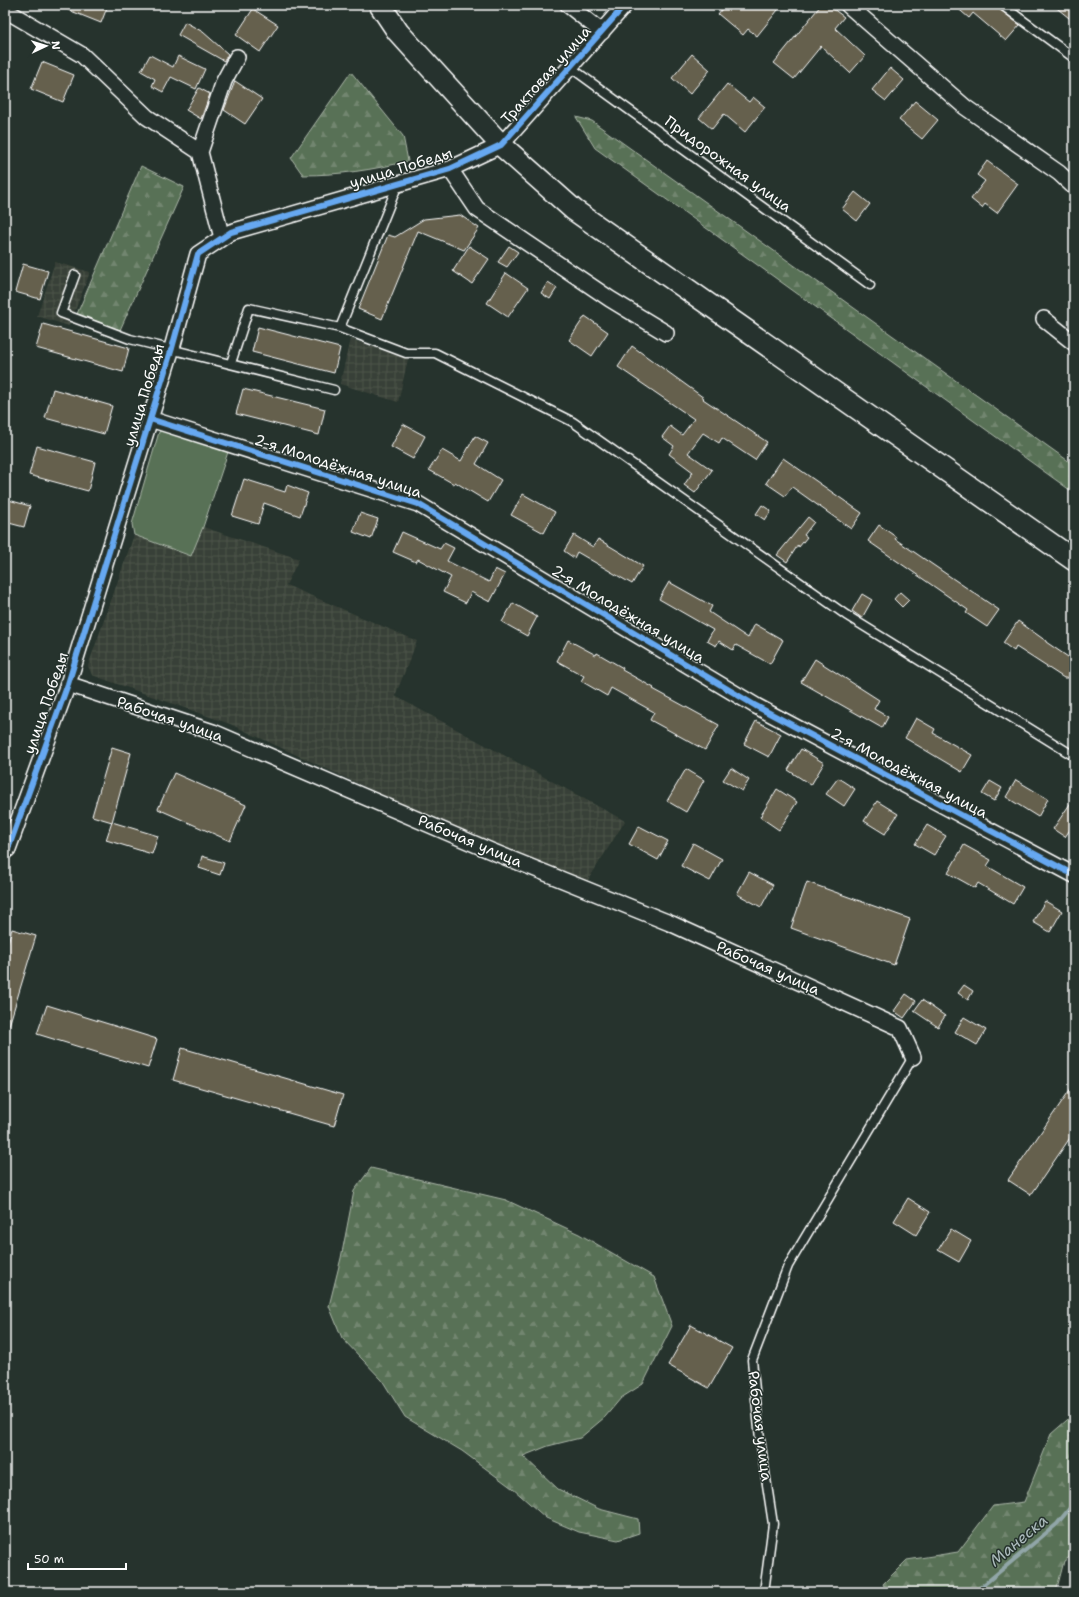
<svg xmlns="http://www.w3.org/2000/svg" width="1079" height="1597" viewBox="0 0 1079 1597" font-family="'Shantell Sans',sans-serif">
<defs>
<pattern id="industrial-grid" width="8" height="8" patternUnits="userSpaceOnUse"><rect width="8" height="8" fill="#394137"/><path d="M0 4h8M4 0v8" fill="none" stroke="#4d544b"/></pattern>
<pattern id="forest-firs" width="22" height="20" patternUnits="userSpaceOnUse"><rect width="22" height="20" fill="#597156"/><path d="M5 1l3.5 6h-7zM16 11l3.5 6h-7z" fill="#72866f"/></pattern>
</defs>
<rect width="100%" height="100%" fill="#26332d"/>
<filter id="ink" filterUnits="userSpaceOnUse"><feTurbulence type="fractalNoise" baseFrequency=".025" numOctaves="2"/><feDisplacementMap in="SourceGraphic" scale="8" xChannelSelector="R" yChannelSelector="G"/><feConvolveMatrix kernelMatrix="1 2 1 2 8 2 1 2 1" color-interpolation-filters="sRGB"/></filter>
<g filter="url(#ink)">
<!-- industrial -->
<path fill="url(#industrial-grid)" d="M55 262 90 272 69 326 37 316Z
M350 339 408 359 398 402 340 384Z
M203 527 299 559 286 585 417 641 395 696 625 821 583 888 230 724 92 675 88 666 134 535 191 556Z"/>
<!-- grass -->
<path fill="#597156" stroke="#acb8aa" d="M165 428 229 449 203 527 191 556 134 535 132 524 159 432Z"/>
<!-- forest -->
<path fill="url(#forest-firs)" stroke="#acb8aa" d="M351 72 403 136 408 161C373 170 339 175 303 175L291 158Z
M576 117 592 121 1074 465V493L595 148Z
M141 166 184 187 120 330 77 314Z
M371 1168 506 1200 579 1234 654 1277 672 1326 643 1384 621 1398 605 1417 580 1438 548 1446 523 1456 558 1489 599 1509 638 1519 639 1533 618 1540 579 1532 546 1518 512 1488 462 1451 405 1417 382 1380 342 1338 329 1306 341 1258 354 1191Z
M1074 1414V1554L1064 1561 1056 1592H887L883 1584 907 1560 958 1552 993 1506 1024 1502 1051 1434Z"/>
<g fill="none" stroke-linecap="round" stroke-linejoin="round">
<!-- stream -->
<path stroke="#91a6a8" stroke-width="4" d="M975 1592 1057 1524 1074 1503"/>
</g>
<!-- building -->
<path fill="#65614e" stroke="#fff" d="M56 5H108L101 23Z
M725 5H782L757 36 748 29 743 35 718 14Z
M821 5H828L844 17 835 28 865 56 850 73 821 46 794 79 774 63Z
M954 5H997L999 9 1020 25 1006 41 973 13 969 18Z
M1053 5H1074V22Z
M253 9 278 25 260 52 236 35Z
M185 22 203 32 228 54 224 61 178 35Z
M692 54 710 70 690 94 672 78Z
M150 55 173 67 178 56 205 69 196 89 171 77 163 92 152 86 155 79 141 71Z
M42 62 74 75 63 102 31 89Z
M890 68 904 80 886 101 872 90Z
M235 81 262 99 245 124 224 110Z
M727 84 749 102 753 97 765 107 745 132 724 114 712 129 699 118Z
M199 88 210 94 201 119 186 110Z
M915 101 938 120 922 139 899 120Z
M987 161 1018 184 997 213 985 204 982 208 971 199 985 181 977 175Z
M855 192 870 204 857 221 842 209Z
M460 215 479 228 464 250 418 231 382 319 358 309 388 235 395 237 424 219Z
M469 246 489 259 472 284 453 271Z
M509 246 518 252 507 267 498 262Z
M23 264 48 271 40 299 15 292Z
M506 273 528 288 508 317 487 303Z
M548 282 557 288 550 299 541 293Z
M585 316 608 332 592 356 569 340Z
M43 324 129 348 123 372 36 348Z
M258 327 340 348 334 373 252 352Z
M632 346 704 398 703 399 767 442 755 460 722 438 719 443 703 433 688 453 712 470 695 493 684 485 693 472 669 454 674 446 662 437 670 426 682 435 694 419 618 367Z
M53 389 112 406 104 434 45 418Z
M243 389 325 409 319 435 236 414Z
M403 424 425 436 413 459 391 447Z
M475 436 488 443 476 464 501 480 488 502 455 482 454 484 429 470 442 450 461 461Z
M37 446 95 462 88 491 29 475Z
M783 458 862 513 851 529 792 487 785 496 766 483Z
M244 479 285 492 287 485 308 493 300 516 264 503 258 524 232 516Z
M523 494 555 512 544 533 511 515Z
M5 499 30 506 24 527 5 522Z
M762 505 771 511 765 520 756 514Z
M360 513 378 519 371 539 353 532Z
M808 517 814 522 804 535 807 537 799 547 798 545 787 562 777 555Z
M879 525 896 537 895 539 999 610 987 627 966 613 968 610 868 541Z
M402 532 440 549 444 543 454 548 447 561 489 582 495 569 505 574 490 602 471 592 466 603 443 592 451 577 418 559 416 562 393 552Z
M574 535 593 547 598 539 643 566 632 584 577 552 574 558 564 551Z
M669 582 712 606 709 612 748 638 755 624 783 640 770 664 736 645 733 650 719 641 716 646 707 641 713 630 659 599Z
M900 592 909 600 902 607 894 599Z
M862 594 872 600 862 618 852 611Z
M513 603 537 617 527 636 502 622Z
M1018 621 1046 641V642L1074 661V668L1068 678H1064L1016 647 1014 651 1003 643Z
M568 640 596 655 597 653 623 668 622 670 654 688 653 689 719 725 705 750 650 720 654 712 611 688 607 696 581 681 584 676 557 661Z
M815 659 879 700 874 709 888 717 882 728 801 682Z
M916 718 935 729 933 733 972 755 962 772 905 738Z
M756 721 781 734 769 757 744 744Z
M112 747 131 753 112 822 92 816Z
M801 749 824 763 811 785 788 770Z
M731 768 749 780 742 791 723 780Z
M686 769 704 780 686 812 667 801Z
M174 773 246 805 230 841 158 809Z
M838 778 855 789 844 806 826 794Z
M1016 780 1048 799 1038 817 1006 797Z
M990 781 1002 788 994 801 982 794Z
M777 789 797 802 779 830 760 817Z
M1074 798V824L1065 837 1053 829Z
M877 801 898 814 885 834 864 821Z
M112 822 158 836 152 854 106 840Z
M927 825 946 836 934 855 915 844Z
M639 826 668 841 658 860 629 844Z
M693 843 722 859 710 881 681 866Z
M964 845 991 860 987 866 1023 887 1013 904 978 883 975 888 948 873Z
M202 856 224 863 220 875 199 868Z
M749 872 773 885 761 907 737 894Z
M807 882 910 919 894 965 791 928Z
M1045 901 1062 911 1050 932 1033 922Z
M12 929 36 936 8 1029H5V952Z
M964 985 973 991 968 1000 958 993Z
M906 994 916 1001 904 1018 894 1011Z
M922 1000 945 1016 938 1027 914 1011Z
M47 1005 157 1039 148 1068 37 1034Z
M964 1017 986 1030 977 1045 955 1032Z
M182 1048 343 1095 334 1126 173 1080Z
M1074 1084V1132L1031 1195 1008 1180Z
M908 1198 930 1212 916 1235 894 1221Z
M951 1229 971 1241 959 1262 938 1250Z
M691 1325 732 1348 709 1388 668 1365Z"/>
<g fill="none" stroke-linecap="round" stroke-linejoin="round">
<!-- service casing -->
<g stroke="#fff" stroke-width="11">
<path id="service" d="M1002 5 1074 58
M570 67 870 285
M75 275 61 313 130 339 334 390
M340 328 398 184
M231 363 249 308 340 328 406 353H435L573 422 846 615 1074 756
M764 1592 773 1524 760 1439 752 1360 788 1266 913 1057"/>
</g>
<!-- minor casing -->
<g stroke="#fff" stroke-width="18">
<path id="minor" d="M568 5 602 32
M848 5 965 107 1059 173 1074 187
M5 10 82 55 147 117 200 152 222 238
M200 152 224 81 237 57
M450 169 477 209 610 299 666 333
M1044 319 1074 343
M150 419 418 504 756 706 1074 875
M68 684 213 732 491 851 672 924 900 1028 913 1057
M5 851 8 849 68 684 172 348 198 254 231 232 450 169 501 145 625 5"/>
</g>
<!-- secondary casing -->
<g stroke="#fff" stroke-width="24">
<path id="secondary" d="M380 5 398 32 501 145 574 210 1074 560"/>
</g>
<!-- service -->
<use href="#service" stroke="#26332d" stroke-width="8"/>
<!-- minor -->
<use href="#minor" stroke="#26332d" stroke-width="15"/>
<!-- secondary -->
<use href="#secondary" stroke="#26332d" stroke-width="21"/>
<!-- cycleway casing -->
<g stroke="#26332d" stroke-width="8">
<path id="cycleway" d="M150 419 418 504 756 706 1074 875
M5 851 8 849 68 684 172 348 198 254 231 232 450 169 501 145 625 5"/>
</g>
<!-- cycleway -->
<use href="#cycleway" stroke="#66a8f1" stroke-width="6"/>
</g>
</g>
<g text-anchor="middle" stroke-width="3" stroke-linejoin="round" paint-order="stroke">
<!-- street labels -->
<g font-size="15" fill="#fff" stroke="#26332d">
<text transform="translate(546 75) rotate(-48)" y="5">Трактовая улица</text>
<text transform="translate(728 164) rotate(36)" y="5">Придорожная улица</text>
<text transform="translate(401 168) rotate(-17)" y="5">улица Победы</text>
<text transform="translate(144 395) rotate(-73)" y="5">улица Победы</text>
<text transform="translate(338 466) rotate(18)" y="5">2-я Молодёжная улица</text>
<text transform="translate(628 614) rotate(31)" y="5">2-я Молодёжная улица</text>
<text transform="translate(46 703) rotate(-71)" y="5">улица Победы</text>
<text transform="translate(170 719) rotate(19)" y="5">Рабочая улица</text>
<text transform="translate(909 773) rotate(28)" y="5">2-я Молодёжная улица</text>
<text transform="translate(470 841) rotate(23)" y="5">Рабочая улица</text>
<text transform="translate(768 968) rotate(24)" y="5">Рабочая улица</text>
<text transform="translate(760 1426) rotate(83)" y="5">Рабочая улица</text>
</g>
<!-- water labels -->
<g font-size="16" font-style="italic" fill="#adbcbe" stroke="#26332d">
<text transform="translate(1018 1540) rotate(-40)" y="6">Манеска</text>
</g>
</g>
<!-- margin -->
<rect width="1079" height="1597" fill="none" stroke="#26332d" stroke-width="20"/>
<rect x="10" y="10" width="1059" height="1577" fill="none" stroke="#fff" stroke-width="1.5" filter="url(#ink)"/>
<!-- north arrow -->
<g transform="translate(46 46) rotate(86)" stroke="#26332d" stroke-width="3" paint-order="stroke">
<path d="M0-3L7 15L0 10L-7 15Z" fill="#ffffff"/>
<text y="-6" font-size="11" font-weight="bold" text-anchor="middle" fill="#ffffff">N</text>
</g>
<!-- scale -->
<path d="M28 1563v6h98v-6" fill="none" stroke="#ffffff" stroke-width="2"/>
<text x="34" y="1563" font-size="12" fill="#ffffff" stroke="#26332d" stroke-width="3" paint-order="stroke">50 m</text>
</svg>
